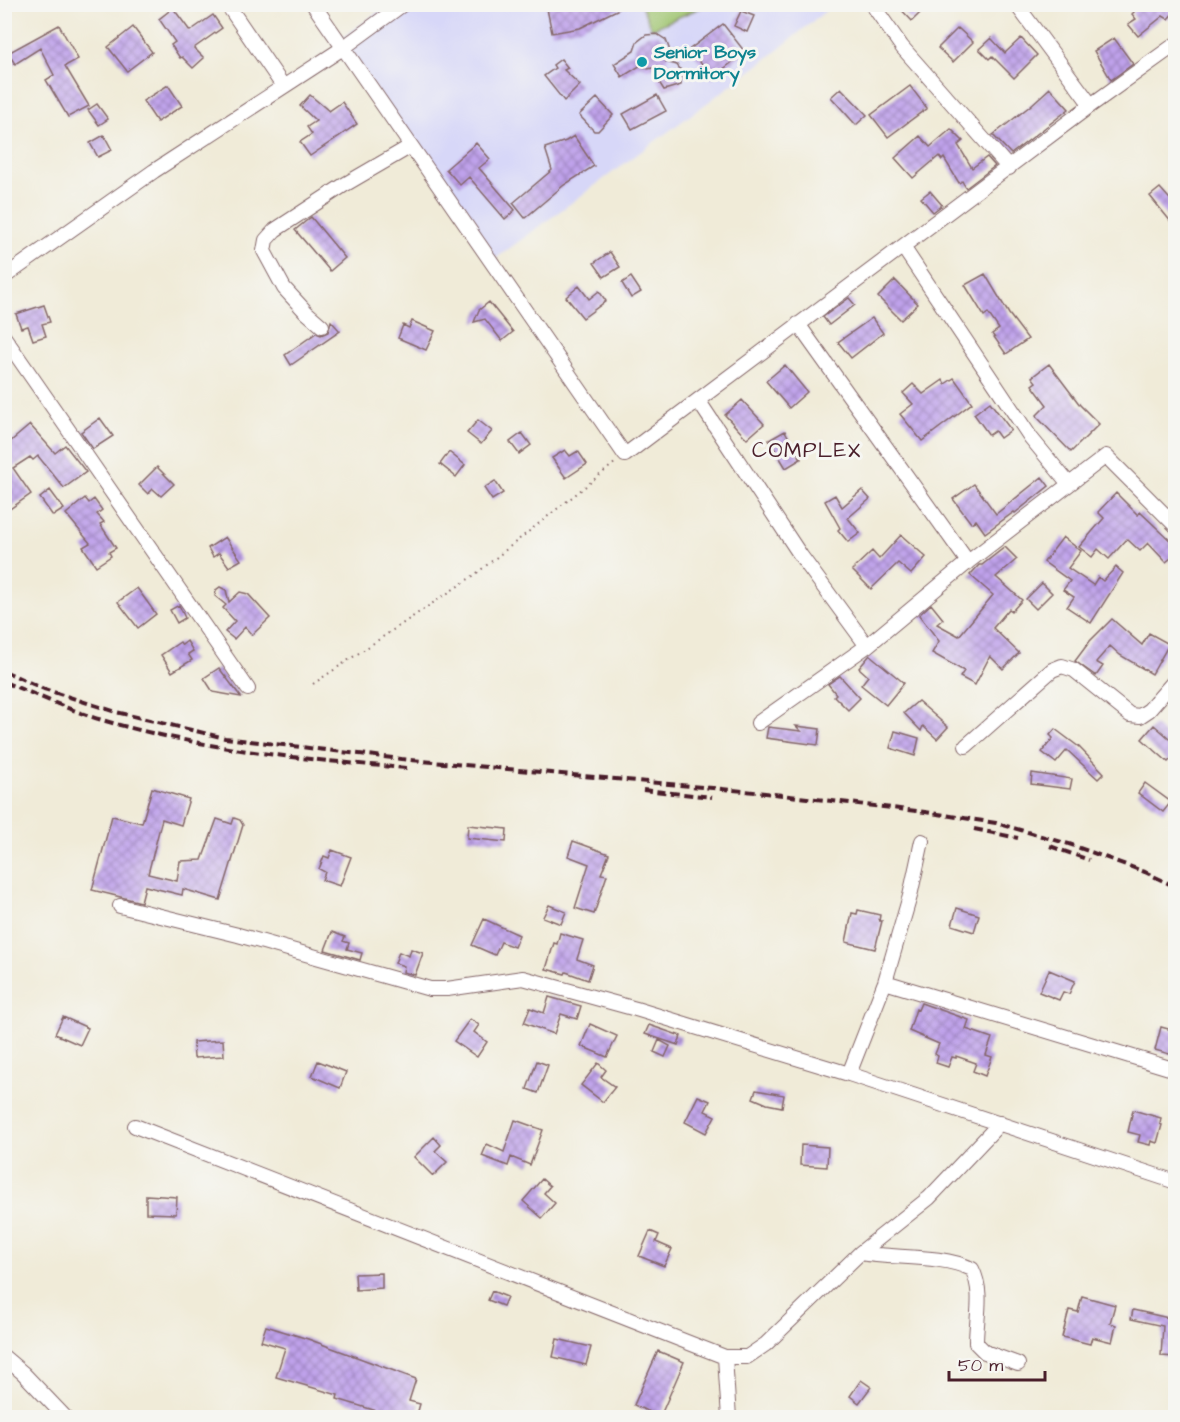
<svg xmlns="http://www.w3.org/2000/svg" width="1180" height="1422" viewBox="0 0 1180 1422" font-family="'Architects Daughter',sans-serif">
<defs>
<pattern id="building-cross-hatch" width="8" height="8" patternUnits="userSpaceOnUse" patternTransform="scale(1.5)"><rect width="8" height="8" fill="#bfa2eb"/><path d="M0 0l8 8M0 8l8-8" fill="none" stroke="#9d83bf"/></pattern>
</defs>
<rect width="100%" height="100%" fill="#f6f6f2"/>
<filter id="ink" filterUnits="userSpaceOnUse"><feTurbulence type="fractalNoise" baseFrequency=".0167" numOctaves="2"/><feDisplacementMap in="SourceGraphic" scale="12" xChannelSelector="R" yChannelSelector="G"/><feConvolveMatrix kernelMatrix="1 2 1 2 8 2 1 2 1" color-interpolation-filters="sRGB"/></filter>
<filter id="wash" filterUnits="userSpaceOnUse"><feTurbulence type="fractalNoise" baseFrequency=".008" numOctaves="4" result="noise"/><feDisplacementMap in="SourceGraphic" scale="24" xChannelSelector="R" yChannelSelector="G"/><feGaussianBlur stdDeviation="1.35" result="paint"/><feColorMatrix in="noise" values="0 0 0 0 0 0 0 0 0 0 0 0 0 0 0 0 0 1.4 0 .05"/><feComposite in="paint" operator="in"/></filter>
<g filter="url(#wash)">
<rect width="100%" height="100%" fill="#f0ebd8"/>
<!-- built -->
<path fill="#d7d7f8" d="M387 5H833L764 61 495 259 341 39Z"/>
<!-- park -->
<path fill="#9fc46f" stroke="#74724d" stroke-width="1.5" d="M706 5 652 29 641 5 706 4Z"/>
<g id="blocks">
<!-- building -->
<path fill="url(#building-cross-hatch)" d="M546 4H629L580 28 552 33Z
M896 4H929L912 21Z
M1126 4H1176V10L1168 19 1163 16 1138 36 1128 24 1136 19 1132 14 1134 12Z
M173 8 190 31 213 15 222 28 194 48 204 58 193 68 182 57 180 58 171 45 175 42 159 19Z
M741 11 754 16 747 32 734 26Z
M723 24 745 52 712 78 690 49Z
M59 25 78 59 65 66 89 106 68 117 46 80 54 75 40 48 15 64 8 53Z
M133 27 152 52 127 71 108 47Z
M958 28 973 42 953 62 938 48Z
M657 34 666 40 670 51 666 62 677 65 682 72 681 85 664 90 657 79V67L648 69 641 65 622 77 614 64 634 51 637 42 646 35Z
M991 38 1005 53 1021 38 1037 55 1014 78 992 56 989 59 979 49Z
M1114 38 1133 64 1111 80 1094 51Z
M561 59 568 68 564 70 580 85 564 101 544 76 555 68 553 65Z
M168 85 182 106 157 122 143 101Z
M910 86 927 108 888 137 871 115Z
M841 88 867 115 856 125 831 97Z
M1050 88 1069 109 1011 154 993 135 1030 106Z
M310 95 329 111 342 102 357 124 310 156 300 142 312 134 307 127 316 121 300 106Z
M657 95 666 111 632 129 623 114Z
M597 98 613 115 598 131H594L579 115Z
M97 104 108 119 99 125 88 110Z
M951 129 963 141 958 145 972 168 987 157 995 166 966 188 962 181 959 183 944 158 942 160 939 156 913 178 895 158 920 136 930 147Z
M104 135 112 150 98 157 90 143Z
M574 136 594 166 564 185 525 218 513 203 552 170 545 148 566 141Z
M476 143 490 159 479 168 515 210 505 219 469 177 460 185 446 169Z
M1160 188 1176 206V228L1150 196Z
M930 191 942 205 933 212 921 198Z
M311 217 345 258 330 271 295 230Z
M610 252 620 267 604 277 594 263Z
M985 274 1009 314 1028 339 1006 354 992 334 999 329 988 313 984 316 965 285Z
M631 277 641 292 631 298 622 283Z
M895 280 918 304 901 320 878 297Z
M579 286 589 299 599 291 606 301 583 318 566 297Z
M849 298 855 305 829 325 823 317Z
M489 302 513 332 502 341 485 319 474 322 479 310Z
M44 305 50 322 42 324 46 336 33 340 28 326 21 328 16 314Z
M872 318 883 333 851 358 838 342Z
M331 321 340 331 291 365 285 355 316 333 321 335 328 332Z
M412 321 435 331 426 350 398 338 403 325 409 328Z
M1049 364 1080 405 1099 424 1071 452 1036 416 1047 405 1032 385 1036 382 1032 377Z
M785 365 807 392 789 408 766 381Z
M954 378 972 403 922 441 900 414 913 404 903 393 913 384 923 394 943 380 945 384Z
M742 400 764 424 747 439 725 415Z
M990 402 1011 430 1000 438 995 431 989 435 974 414Z
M100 418 113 436 93 449 81 432Z
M478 420 492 431 481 444 467 433Z
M30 425 55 453 65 445 86 472 64 488 38 456 33 460 30 457 13 468 31 494 4 513V447Z
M785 431 801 459 786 468 769 440Z
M522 433 531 445 519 454 510 442Z
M565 450 570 456 578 451 587 464 566 478 552 458Z
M449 452 465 465 456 477 440 464Z
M157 467 174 484 161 496 153 489 148 494 139 485Z
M1042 477 1049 486 1015 513 1014 512 985 533 976 520 971 523 953 499 974 484 996 514Z
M495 481 503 493 492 500 484 488Z
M50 490 64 509 53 516 40 498Z
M862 490 870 499 848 518 860 533 848 542 838 530 840 528 825 501 835 495 842 507Z
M1116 493 1138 515 1140 512 1176 546V554L1166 562 1148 543 1140 551 1127 539 1109 559 1098 549 1092 557 1079 547 1104 518 1098 512Z
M85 498 89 503 94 499 102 510 97 514 104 522 100 524 116 548 109 552 111 556 96 566 83 547 90 543 66 514Z
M901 535 926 557 911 574 898 563 871 589 852 570 872 551 879 559Z
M225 537 241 560 229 567 219 553 213 557 208 548Z
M1063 537 1081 551 1068 568 1093 585 1098 577 1103 581 1116 567 1123 573 1091 623 1067 607 1074 597 1063 590 1070 581 1044 562Z
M1005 547 1017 559 996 577 1022 600 1012 611 1009 609 993 628 1019 653 1003 669 990 656 975 685 960 677 964 671 932 653 939 641 919 615 931 604 943 619 937 624 959 636 993 595 970 575 979 565H982Z
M1042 583 1052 593 1036 609 1026 599Z
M220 587 226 590 229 602 240 592 248 594 270 618 252 635 245 627 234 639 225 632 235 621 223 608 226 605 215 596 216 590Z
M137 588 156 614 138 628 118 602Z
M179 605 185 618 177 623 170 610Z
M1112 619 1142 645 1149 633 1169 644 1152 674 1120 655 1110 646 1096 662 1103 666 1096 676 1075 661 1090 641Z
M187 641 193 651 188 654 192 660 172 672 161 655 180 642 182 645Z
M870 655 904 683 886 705 861 685 868 676 859 668Z
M219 668 241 697 213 692 204 678Z
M840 676 860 698 848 710 834 696 836 694 828 684Z
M918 701 948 727 937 739 923 726 921 731 904 713Z
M1154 725 1176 744V754L1168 762 1142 739Z
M796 726 820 729 818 745 766 738 768 727 801 731Z
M1055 729 1079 747 1104 773 1098 779 1067 750 1056 763 1042 752 1053 738 1050 735Z
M895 731 919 738 915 756 890 748Z
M1032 773 1072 779 1070 789 1031 784Z
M1145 783 1171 802 1163 812 1138 793Z
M152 788 189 799 181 825 162 819 148 874 177 881 180 861 202 860 217 819 232 824 234 818 240 820 243 825 220 900 183 889 182 895 145 886 141 902 92 890 112 816 142 823Z
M468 825 507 829 506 842 467 838Z
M573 841 609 854 601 874 607 875 594 914 575 908 589 864 568 856Z
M332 850 351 857 340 886 322 880 325 872 319 869 324 856 329 858Z
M549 905 566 912 561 924 543 917Z
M957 908 979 915 974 932 952 925Z
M858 910 880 915 879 921H882L875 949 846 942 852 913 857 914Z
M484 919 519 935 514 947 501 942 495 955 472 945Z
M332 932 345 937 343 941 349 943 347 949 362 953 360 960 325 950Z
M560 933 583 940 577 959 593 965 588 980 566 972 565 974 546 969 554 943 557 944Z
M411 949 423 953 415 975 403 972 404 966 395 963 399 952 409 956Z
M1049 970 1075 981 1069 994 1063 992 1059 1000 1039 992Z
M549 997 581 1006 577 1019 561 1014 554 1034 524 1023 530 1008 544 1013Z
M921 1003 969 1020 966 1029 992 1038 986 1055 992 1057 985 1076 973 1071 976 1063 956 1056V1058L952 1057 948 1067 936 1063 938 1056 935 1054 939 1044 909 1031 916 1009 918 1010Z
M63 1017 88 1028 80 1045 55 1034Z
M470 1019 479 1025 474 1032 487 1042 477 1057 454 1041Z
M590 1024 617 1036 607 1057 581 1046Z
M649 1025 681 1036 678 1045 645 1034Z
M1161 1027 1176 1031 1173 1055 1155 1050Z
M223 1040 224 1056 194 1058 193 1042Z
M659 1040 670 1046 665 1057 654 1052Z
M318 1061 346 1072 340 1088 312 1076Z
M537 1061 548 1065 538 1093 527 1089Z
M598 1063 606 1070 601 1077 615 1087 603 1102 581 1085Z
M756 1090 784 1095 782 1107 767 1104 753 1098Z
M698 1096 710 1101 705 1111 715 1116 706 1133 685 1122Z
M1133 1110 1161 1118 1160 1124 1162 1125 1157 1143 1151 1141 1150 1145 1138 1142 1140 1135 1128 1132Z
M515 1120 543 1130 530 1165 511 1157 508 1166 482 1156 487 1144 504 1152Z
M434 1137 441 1145 435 1151 447 1162 433 1176 414 1157Z
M801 1145 828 1147 827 1167 800 1165Z
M542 1179 550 1186 544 1193 555 1203 542 1218 523 1201Z
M146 1195 177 1197 176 1214 146 1213Z
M650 1231 659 1235 656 1242 672 1249 664 1266 639 1256Z
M382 1273V1288L356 1290 355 1274Z
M492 1291 507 1297 503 1306 488 1300Z
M1082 1296 1115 1305 1110 1323 1116 1325 1112 1342 1092 1337 1090 1344 1062 1337 1069 1310 1078 1312Z
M1133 1310 1173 1319 1176 1321V1357L1161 1356 1163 1326 1131 1319Z
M266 1326 308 1339 416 1379 409 1401 420 1404 416 1418H400L337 1399 338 1395 276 1377 285 1348 261 1341Z
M557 1339 591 1347 586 1365 553 1357Z
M658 1351 684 1362 660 1417 634 1405Z
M861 1380 871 1387 859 1403 850 1396Z"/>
</g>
</g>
<g filter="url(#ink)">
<use href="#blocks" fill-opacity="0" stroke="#846668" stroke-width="1.5"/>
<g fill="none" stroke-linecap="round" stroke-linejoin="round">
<!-- minor casing -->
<g stroke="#846668" stroke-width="16">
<path id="minor" d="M227 4 283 86
M313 4 625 455 1091 105 1176 44
M872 4 902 47 1009 168
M1016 4 1091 105
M903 247 1031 438 1069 484
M4 277 154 171 343 48 403 4
M798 324 968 562
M322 326 306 312 284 288 264 251 266 240 275 230 344 185 411 146
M4 337 248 689
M698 400 801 556 867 646
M758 723 867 646 968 562 1106 456 1176 526
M966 746 1052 670 1062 666 1074 670 1130 715 1140 716 1149 710 1176 679
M120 906 238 935 430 989H447L523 978 636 1009 849 1074 1176 1182
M885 982 1176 1070
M849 1074 885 982 910 896 922 841
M135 1126 725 1357H747L766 1344 860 1253 929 1198 1000 1123
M860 1253C896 1259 940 1254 972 1269 984 1293 976 1317 976 1343L985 1352 1018 1364
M4 1357 23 1373 66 1418
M725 1357 729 1418"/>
</g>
<!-- path -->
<path stroke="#846668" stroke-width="2" stroke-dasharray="1.5 4.5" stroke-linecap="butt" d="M313 684 473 576 616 462"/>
<!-- minor -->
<use href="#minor" stroke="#fff" stroke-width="14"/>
<!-- rail -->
<path stroke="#4a1f2b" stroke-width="4" stroke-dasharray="9 4.5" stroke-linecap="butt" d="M4 671 44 689 116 712 225 738 401 759 765 793 925 812 996 823 1069 844 1145 872 1176 887
M4 682C37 695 69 710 102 720 201 749 305 760 407 768
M643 790 712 797
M974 829 1018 838
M1050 846 1089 860"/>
</g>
</g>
<!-- markers -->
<circle fill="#0f9aa8" stroke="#f6f6f2" stroke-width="2" cx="642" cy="62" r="6"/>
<g text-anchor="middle" stroke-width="6" stroke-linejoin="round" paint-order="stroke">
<!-- culture labels -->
<g font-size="18" font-weight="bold" fill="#0d838f" stroke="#f6f6f2" text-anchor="start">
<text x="654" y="58">Senior Boys<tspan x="654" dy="21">Dormitory</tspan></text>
</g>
<!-- quarter labels -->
<g font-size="21" letter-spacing="1.5" fill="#4a1f2b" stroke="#f6f6f2">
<text x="807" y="457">COMPLEX</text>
</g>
</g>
<!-- margin -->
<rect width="1180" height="1422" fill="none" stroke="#f6f6f2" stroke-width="24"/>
<!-- scale -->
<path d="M949 1371v9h96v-9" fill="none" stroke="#4a1f2b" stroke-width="3"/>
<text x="958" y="1371" font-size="18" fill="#4a1f2b" stroke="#f6f6f2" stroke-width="4.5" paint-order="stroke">50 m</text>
</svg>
